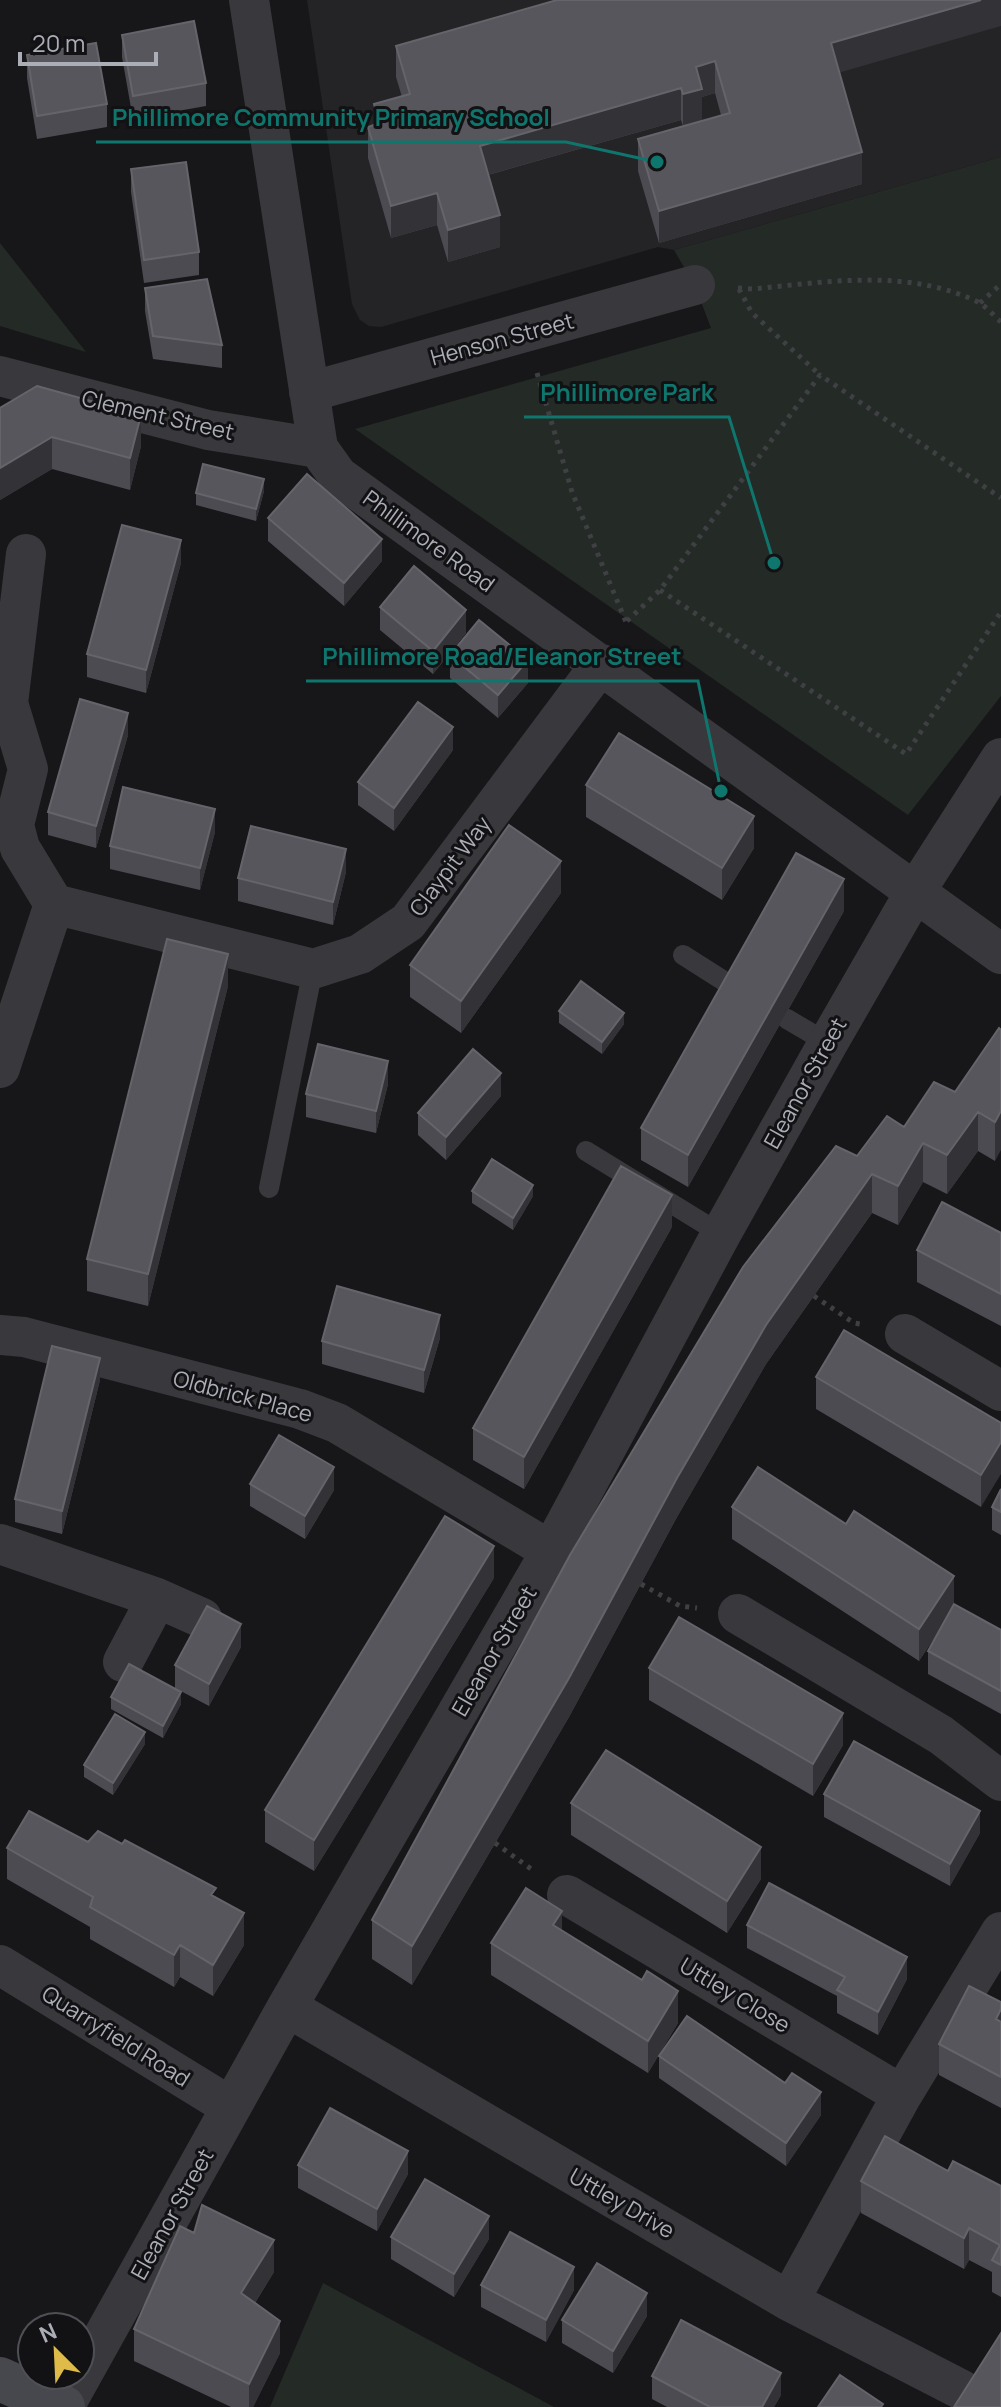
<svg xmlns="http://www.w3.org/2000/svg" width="1001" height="2407" viewBox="0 0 1001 2407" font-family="Manrope,sans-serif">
<rect width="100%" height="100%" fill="#171719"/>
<!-- built -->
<path fill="#242326" d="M307 0H1001V157L674 250 658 247 381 327 369 326 360 320 352 304Z"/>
<!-- green -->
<path fill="#242a25" d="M1001 157V696L908 815 355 429 711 328 695 286 674 250Z
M0 243 86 352 0 326Z
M323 2283 554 2407H270Z"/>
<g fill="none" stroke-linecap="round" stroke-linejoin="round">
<!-- path -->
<path stroke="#3f4044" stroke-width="5" stroke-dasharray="4 6" stroke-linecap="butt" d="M738 288 752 289C826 282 908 268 978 302 986 306 994 316 1001 322
M739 289 752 313 820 375
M980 303 1001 284
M537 373 572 492 626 622
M660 590 906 754 1001 612
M627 621 660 590 820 375 1001 498
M814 1296 854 1323 865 1325
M641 1584 680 1606 697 1608
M495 1843 534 1871"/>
<!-- service -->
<path stroke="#39393d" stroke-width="20" d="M683 955 735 988
M787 1019 828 1043
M586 1151 721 1234
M269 1188 313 969"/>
<!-- minor -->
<path stroke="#39393d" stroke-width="40" d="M249 0 318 448 338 476 1001 954
M0 376 208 430 318 448
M309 392 695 285
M26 554 8 703 28 769 14 825 20 848 54 904
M54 904 313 969 360 954 408 922 601 664
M0 1068 54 904
M905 1334 1001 1391
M0 1335 24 1337 300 1409 337 1423 551 1551
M0 1544 157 1598 123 1662
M157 1598 202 1618
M738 1614 941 1735 1001 1781
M567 1895 902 2095
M0 1965 231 2107
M287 2007 789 2301 962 2390
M789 2301 902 2095 1001 1932
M64 2407 287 2007 551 1551 721 1234 828 1043 915 892 1001 758"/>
<!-- secondary -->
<path stroke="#47484d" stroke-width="44" d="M0 2379 63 2407"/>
</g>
<!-- wall -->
<path fill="#4c4b51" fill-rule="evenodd" d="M557 0 840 73 862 184 659 243 638 171V139L683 126 681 120 488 175 500 247 448 262 437 225 391 238 368 158V127L374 125V104L402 97 396 77V46ZM715 93 721 115 702 121V97Z
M122 35 206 83V106L133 119 122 57Z
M27 55 107 104V127L37 139 27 78Z
M131 169 199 252V275L144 283 131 192Z
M145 288 222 345V368L153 359 145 311Z
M0 408 141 446 130 490 52 469 0 500Z
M264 491 256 521 196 505V493Z
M268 518 382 561 344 606 268 541Z
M181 563 146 693 87 677V654Z
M380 607 466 633 433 674 380 630Z
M450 655 528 683 498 718 450 678Z
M128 735 96 848 48 835V812Z
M453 750 394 831 358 805V782Z
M586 785 754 848 722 900 586 817Z
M215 832 200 890 110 869V846Z
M346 872 333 925 238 901V878Z
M561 893 461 1033 410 997V965Z
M844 911 688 1187 641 1160V1128Z
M228 986 148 1306 87 1291V1259Z
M559 1011 624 1024 602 1054 559 1023Z
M999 1028 995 1161 978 1151 947 1194 923 1182 898 1225 872 1213 766 1364 677 1517 569 1717 412 1985 372 1959V1920L857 1156 955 1092Z
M388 1084 376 1133 306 1117V1094Z
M501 1096 446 1160 418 1135V1113Z
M472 1191 533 1196 513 1230 472 1203Z
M672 1227 524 1489 473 1460V1428Z
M1001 1233V1326L917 1282V1250Z
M440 1338 424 1393 322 1364V1341Z
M816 1377 1001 1423 981 1507 816 1409Z
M100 1380 62 1534 15 1522V1499Z
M250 1484 334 1490 305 1539 250 1506Z
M1001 1489V1535L992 1530V1507Z
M732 1507 954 1605 1001 1630V1714L928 1674V1651L942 1626 919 1661 732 1539Z
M494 1578 314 1871 265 1842V1810Z
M241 1647 209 1706 175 1688V1665Z
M649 1668 843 1745 813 1796 649 1700Z
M111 1697 181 1704 163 1738 111 1709Z
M145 1744 113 1795 84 1777V1765Z
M824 1794 980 1833 950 1886 824 1817Z
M571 1803 761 1879 727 1933 571 1835Z
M88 1842 216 1898 244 1945 213 1996 180 1977 174 1987 90 1939V1927L7 1879V1848Z
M747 1925 907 1979 878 2035 837 2013V1996L747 1948Z
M562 1930 642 1980 678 2023 648 2073 491 1975V1943Z
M1001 2002V2108L939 2075V2044Z
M659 2056 785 2083 821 2115 786 2166 659 2078Z
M298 2165 408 2174 377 2231 298 2188Z
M948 2171 1001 2186V2297L992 2292V2272L969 2260 964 2269 861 2213V2181Z
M391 2237 489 2239 454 2297 391 2259Z
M274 2272 255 2303 280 2353 253 2407H231L134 2361V2329Z
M481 2285 574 2290 546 2342 481 2307Z
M647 2316 613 2373 562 2343V2320Z
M652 2376 781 2395 774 2407H667L652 2399Z"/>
<!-- shaded-wall -->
<path fill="#333236" d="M981 0H1001V26L831 75V43Z
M715 61V93L702 97V121L683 126V94L696 67Z
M681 88V120L480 177V146Z
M862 152V184L659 243V211Z
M437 193V225L391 238V206Z
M500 215V247L448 262V230Z
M141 415V446L130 490V458Z
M52 437V469L0 500V467Z
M264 479V491L256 521V509Z
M382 539V561L344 606V583Z
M181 540V563L146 693V670Z
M466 610V633L433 674V651Z
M528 660V683L498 718V695Z
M128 713V735L96 848V826Z
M453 727V750L394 831V808Z
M215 809V832L200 890V868Z
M754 816V848L722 900V868Z
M346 849V872L333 925V902Z
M561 861V893L461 1033V1001Z
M844 879V911L688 1187V1155Z
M228 954V986L148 1306V1274Z
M624 1013V1024L602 1054V1042Z
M388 1061V1084L376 1133V1111Z
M501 1073V1096L446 1160V1137Z
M1001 1111V1150L995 1161V1122Z
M978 1112V1151L947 1194V1155Z
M923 1143V1182L898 1225V1186Z
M872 1174V1213L766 1364 677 1517 569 1717 412 1985V1946L677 1478 766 1325Z
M533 1185V1196L513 1230V1218Z
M672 1195V1227L524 1489V1457Z
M440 1315V1338L424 1393V1370Z
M100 1358V1380L62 1534V1511Z
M1001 1442V1474L981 1507V1475Z
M334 1467V1490L305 1539V1516Z
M494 1546V1578L314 1871V1840Z
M954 1576V1608L919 1661V1629Z
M241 1624V1647L209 1706V1684Z
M181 1692V1704L163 1738V1726Z
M843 1713V1745L813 1796V1764Z
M145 1732V1744L113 1795V1783Z
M980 1811V1833L950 1886V1864Z
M761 1847V1879L727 1933V1901Z
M562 1911V1942L553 1925Z
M244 1913V1945L213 1996V1965Z
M180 1945V1977L174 1987V1955Z
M907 1957V1979L878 2035V2012Z
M678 1991V2023L648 2073V2041Z
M1001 2009V2041L996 2019Z
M821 2092V2115L786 2166V2143Z
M408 2151V2174L377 2231V2209Z
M489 2216V2239L454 2297V2274Z
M969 2228V2260L964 2269V2238Z
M274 2240V2272L241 2325V2293Z
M574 2267V2290L546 2342V2320Z
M647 2293V2316L613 2373V2351Z
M280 2321V2353L253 2407H249V2384Z
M781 2373V2395L774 2407H762Z"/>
<!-- building -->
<path fill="#56565c" stroke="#64646a" stroke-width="2" d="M557 0H981L831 43 862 152 659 211 638 139 730 113 715 61 696 67 702 89 683 94 681 88 480 146 500 215 448 230 437 193 391 206 368 127 379 123 374 104 410 94 396 46Z
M194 21 206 83 133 96 122 35Z
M96 43 107 104 37 116 27 55Z
M186 162 199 252 144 260 131 169Z
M207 279 222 345 153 336 145 288Z
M37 386 141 415 130 458 52 437 0 468V408Z
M203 464 264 479 256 509 196 493Z
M307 474 382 539 344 583 268 518Z
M122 525 181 540 146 670 87 654Z
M414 566 466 610 433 651 380 607Z
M479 620 528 660 498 695 450 655Z
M80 699 128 713 96 826 48 812Z
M418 702 453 727 394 808 358 782Z
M619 733 754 816 722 868 586 785Z
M123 787 215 809 200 868 110 846Z
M509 825 561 861 461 1001 410 965Z
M251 826 346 849 333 902 238 878Z
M796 853 844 879 688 1155 641 1128Z
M167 939 228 954 148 1274 87 1259Z
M581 981 624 1013 602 1042 559 1011Z
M999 1028 1001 1030V1111L995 1122 978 1112 947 1155 923 1143 898 1186 872 1174 766 1325 677 1478 569 1678 412 1946 372 1920 570 1555 743 1267 836 1146 857 1156 887 1116 904 1127 934 1082 955 1092Z
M318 1044 388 1061 376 1111 306 1094Z
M473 1049 501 1073 446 1137 418 1113Z
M492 1159 533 1185 513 1218 472 1191Z
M621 1166 672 1195 524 1457 473 1428Z
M942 1202 1001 1233V1294L917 1250Z
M337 1286 440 1315 424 1370 322 1341Z
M844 1330 1001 1423V1442L981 1475 816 1377Z
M52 1346 100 1358 62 1511 15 1499Z
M279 1435 334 1467 305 1516 250 1484Z
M758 1467 846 1524 854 1511 954 1576 919 1629 732 1507Z
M1001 1489V1512L992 1507Z
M445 1516 494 1546 314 1840 265 1810Z
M954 1604 1001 1630V1691L928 1651Z
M207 1606 241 1624 209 1684 175 1665Z
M679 1617 843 1713 813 1764 649 1668Z
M129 1664 181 1692 163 1726 111 1697Z
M115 1714 145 1732 113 1783 84 1765Z
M854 1741 980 1811 950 1864 824 1794Z
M606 1750 761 1847 727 1901 571 1803Z
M29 1811 88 1842 98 1831 122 1844 125 1840 216 1888 211 1895 244 1913 213 1965 180 1945 174 1955 90 1907 93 1897 7 1848Z
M769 1883 907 1957 878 2012 837 1990 845 1977 747 1925Z
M526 1888 562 1911 553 1925 642 1980 647 1971 678 1991 648 2041 491 1943Z
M969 1986 1001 2002V2009L996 2019 1001 2022V2077L939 2044Z
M687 2016 785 2083 792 2073 821 2092 786 2143 659 2056Z
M330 2108 408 2151 377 2209 298 2165Z
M885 2136 948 2171 953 2161 1001 2186V2265L992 2260 1000 2245 969 2228 964 2238 861 2181Z
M425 2179 489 2216 454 2274 391 2237Z
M202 2205 274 2240 241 2293 280 2321 249 2384 134 2329 180 2226 194 2233Z
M510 2232 574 2267 546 2320 481 2285Z
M597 2263 647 2293 613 2351 562 2320Z
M681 2320 781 2373 762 2407H710L652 2376Z
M1001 2333V2407H954Z
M840 2375 883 2404 881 2407H818Z"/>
<g text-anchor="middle" stroke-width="6" stroke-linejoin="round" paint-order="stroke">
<!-- street labels -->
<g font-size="22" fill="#abadb7" stroke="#121214">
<text transform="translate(502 339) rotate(-15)" y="8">Henson Street</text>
<text transform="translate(158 415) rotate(13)" y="8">Clement Street</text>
<text transform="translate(429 541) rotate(36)" y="8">Phillimore Road</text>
<text transform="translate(450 866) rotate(-53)" y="8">Claypit Way</text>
<text transform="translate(805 1083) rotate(-61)" y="8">Eleanor Street</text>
<text transform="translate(243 1396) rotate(15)" y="8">Oldbrick Place</text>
<text transform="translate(494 1651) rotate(-60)" y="8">Eleanor Street</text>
<text transform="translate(735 1995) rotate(31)" y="8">Uttley Close</text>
<text transform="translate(116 2036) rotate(32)" y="8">Quarryfield Road</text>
<text transform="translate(622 2203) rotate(30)" y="8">Uttley Drive</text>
<text transform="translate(172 2214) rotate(-61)" y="8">Eleanor Street</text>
</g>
</g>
<!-- callouts -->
<path fill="none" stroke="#0f766e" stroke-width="3" d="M657 162L566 142H96M774 563L729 417H524M721 791L698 681H306"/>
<g fill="#0f766e" stroke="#121214" stroke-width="3">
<circle cx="657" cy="162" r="8"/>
<circle cx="774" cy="563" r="8"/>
<circle cx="721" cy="791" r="8"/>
</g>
<g font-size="24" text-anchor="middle" font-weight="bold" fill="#0f766e" stroke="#121214" stroke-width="6" stroke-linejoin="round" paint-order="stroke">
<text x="331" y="126">Phillimore Community Primary School</text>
<text x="627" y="401">Phillimore Park</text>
<text x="502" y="665">Phillimore Road/Eleanor Street</text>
</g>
<!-- north arrow -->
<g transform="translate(56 2351) rotate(336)"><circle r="38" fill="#121214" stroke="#4f5055" stroke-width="2"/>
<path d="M0-6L14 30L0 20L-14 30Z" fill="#dfbc49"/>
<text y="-12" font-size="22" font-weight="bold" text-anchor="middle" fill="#abadb7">N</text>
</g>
<!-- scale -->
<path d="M20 52v12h136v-12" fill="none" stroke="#abadb7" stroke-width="4"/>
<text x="32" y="52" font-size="24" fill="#abadb7" stroke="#121214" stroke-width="6" paint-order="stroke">20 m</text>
</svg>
